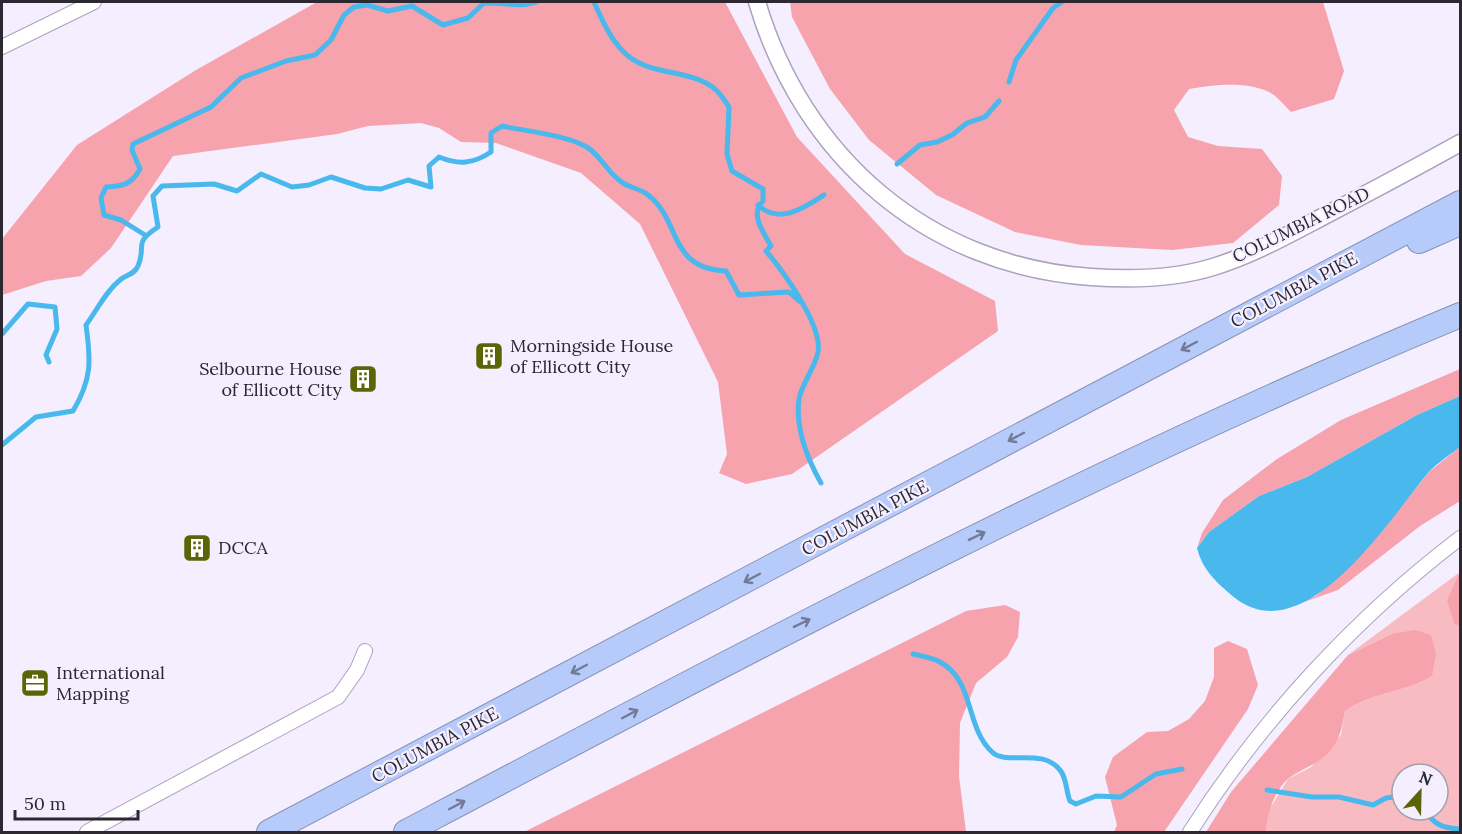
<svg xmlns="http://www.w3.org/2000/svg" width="1462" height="834" viewBox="0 0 1462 834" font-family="Lora,serif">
<rect width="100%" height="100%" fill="#f4eeff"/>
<!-- green -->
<path fill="#f8bbc1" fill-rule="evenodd" d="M1460 572V832H1266V815L1288 779 1311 767 1341 735 1345 711C1371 692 1405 693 1432 676L1392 634 1348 655ZM1402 774H1438V810H1402Z"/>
<!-- forest -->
<path fill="#f6a3ad" d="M317 2H725L797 137 905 254 995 301 998 331 792 474 746 484 719 473 727 454 718 382 640 224 581 173 496 143 461 142 439 128 421 123 368 126 337 134 173 156 111 248 81 276 46 281 2 295V239L77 145 196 70Z
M790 2H1323L1344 71 1334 99 1291 112C1286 107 1280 100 1274 95 1251 80 1214 85 1189 89L1174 110 1188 137 1218 146 1262 149 1282 176 1279 205 1233 243 1172 250 1081 245 1015 232 936 195 869 140 830 89 792 17Z
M1460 369V396L1417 415 1307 477 1259 496 1209 532 1197 548 1202 533 1223 500 1277 459 1341 420Z
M1460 447V501L1420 526 1338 590 1287 608 1316 596 1365 551 1430 471Z
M1460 572V627L1454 623 1447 600Z
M1005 605 1020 612 1018 637 1007 657 976 683 960 723 959 776 966 832H524L966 611Z
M1415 630 1431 635 1436 653 1432 676C1405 693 1371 692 1345 711 1342 727 1340 741 1328 753 1317 765 1301 769 1289 778 1275 789 1266 816 1266 832H1206L1231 792 1348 655 1392 634Z
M1228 641 1247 649 1258 685 1248 709 1164 832H1114L1117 825 1105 777 1113 757 1147 732 1168 731 1189 719 1205 701 1214 677V648Z"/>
<!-- water -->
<path fill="#49b8ec" d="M1460 396V447C1450 455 1437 463 1428 473 1391 517 1306 653 1235 598 1217 583 1203 571 1197 548L1209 532 1259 496 1307 477 1417 415Z"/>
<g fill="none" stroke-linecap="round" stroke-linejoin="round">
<!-- stream -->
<path stroke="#49b8ec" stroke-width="5" d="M594 2C603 22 611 41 628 56 653 76 690 69 715 89 720 93 725 101 729 107L727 154 732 171 763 189V201C749 214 764 233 771 246L766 251C783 271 823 326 818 352 815 368 802 383 799 399 795 428 807 458 821 483
M1009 82 1016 60 1053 8 1062 2
M897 164 920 145 937 142 952 135 967 123 985 117 999 101
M758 205C779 225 804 208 824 195
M145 235 121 220 104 215 101 198 106 187C123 186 131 185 140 169L132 150 133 144 211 107 241 78 286 61 315 55 331 40 344 15 354 7 367 5 388 11 412 6 443 25 468 18 484 3C503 2 517 8 536 2
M2 334 28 304 55 307 57 329 46 355 49 362
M2 445 36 417 73 411C92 379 91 361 86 325 97 310 106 291 120 280 127 274 134 275 138 266 147 245 132 244 158 227L153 196 162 186 214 184 237 191 261 174 292 187 309 185 331 177 365 188 381 189 408 180 431 187 429 166 439 157C459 165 473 164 491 152V133L502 126C525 131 574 136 591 150 603 160 610 175 623 183 631 188 641 189 648 195 682 221 667 268 726 271L739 295 789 292 799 301
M913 654C922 656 933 658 940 662 975 681 965 727 992 752 1006 766 1042 747 1060 770 1067 778 1066 792 1070 801L1076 804 1096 796 1121 797 1156 774 1182 769
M1267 790 1312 797H1339L1373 805 1386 798 1402 796
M1424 810C1435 825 1442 828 1460 829"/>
<!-- minor casing -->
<g stroke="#aba2bb" stroke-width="16">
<path id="minor" d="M2 47 94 2
M87 832 338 697 357 670 365 651
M1190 832C1261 720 1355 618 1460 538"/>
</g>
<!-- tertiary casing -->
<g stroke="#aba2bb" stroke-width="19">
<path id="tertiary" d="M757 2C803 157 928 266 1091 277 1132 280 1174 279 1213 267 1252 255 1288 235 1324 216 1370 192 1415 168 1460 143"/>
</g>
<!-- motorway casing -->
<g stroke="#8692b4" stroke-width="26">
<path id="motorway" d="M1419 241 1460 223
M269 832 1460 203
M406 832C752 649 1098 465 1460 315"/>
</g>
<!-- minor -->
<use href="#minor" stroke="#fff" stroke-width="14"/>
<!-- tertiary -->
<use href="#tertiary" stroke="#fff" stroke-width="16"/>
<!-- motorway -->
<use href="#motorway" stroke="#b7cbfb" stroke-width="24"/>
</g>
<!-- one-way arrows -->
<defs><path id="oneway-shaft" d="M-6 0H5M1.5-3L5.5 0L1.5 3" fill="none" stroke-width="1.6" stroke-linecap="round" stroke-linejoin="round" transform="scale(1.5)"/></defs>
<g stroke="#717a96">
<use href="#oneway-shaft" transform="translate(1189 346) rotate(152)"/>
<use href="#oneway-shaft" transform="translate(1016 437) rotate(152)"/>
<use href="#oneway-shaft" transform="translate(977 536) rotate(-26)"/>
<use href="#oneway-shaft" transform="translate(752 578) rotate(152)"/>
<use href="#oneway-shaft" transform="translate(802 623) rotate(-26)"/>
<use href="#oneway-shaft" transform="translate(579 669) rotate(152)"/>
<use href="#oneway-shaft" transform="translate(630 714) rotate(-28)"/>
<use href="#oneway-shaft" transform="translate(457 805) rotate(-28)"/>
</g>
<!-- icons -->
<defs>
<g id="building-square" transform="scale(1.5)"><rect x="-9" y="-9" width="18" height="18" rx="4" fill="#5b6506" stroke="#f4eeff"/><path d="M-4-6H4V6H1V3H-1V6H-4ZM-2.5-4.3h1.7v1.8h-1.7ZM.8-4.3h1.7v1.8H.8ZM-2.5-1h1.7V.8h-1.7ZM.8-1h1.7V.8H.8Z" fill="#fff"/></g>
<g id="office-square" transform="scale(1.5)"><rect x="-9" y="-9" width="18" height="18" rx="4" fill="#5b6506" stroke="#f4eeff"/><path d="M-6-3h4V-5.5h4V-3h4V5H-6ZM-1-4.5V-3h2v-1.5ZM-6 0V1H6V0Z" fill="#fff"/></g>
</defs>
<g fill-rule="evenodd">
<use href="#building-square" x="489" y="356"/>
<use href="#building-square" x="363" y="379"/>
<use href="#building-square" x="197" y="548"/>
<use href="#office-square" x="35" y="683"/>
</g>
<g text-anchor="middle" stroke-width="4.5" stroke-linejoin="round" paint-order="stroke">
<!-- street labels -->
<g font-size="18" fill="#2b2831" stroke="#f4eeff">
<text transform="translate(1301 225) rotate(-26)" y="6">COLUMBIA ROAD</text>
<text transform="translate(1294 290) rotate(-28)" y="6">COLUMBIA PIKE</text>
<text transform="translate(865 518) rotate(-28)" y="6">COLUMBIA PIKE</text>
<text transform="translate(435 745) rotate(-28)" y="6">COLUMBIA PIKE</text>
</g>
<!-- poi labels -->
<g font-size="18" fill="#2b2831" stroke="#f4eeff" text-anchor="start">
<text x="510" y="352">Morningside House<tspan x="510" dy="21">of Ellicott City</tspan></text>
<text x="342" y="375" text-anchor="end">Selbourne House<tspan x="342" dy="21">of Ellicott City</tspan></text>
<text x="218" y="554">DCCA</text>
<text x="56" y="679">International<tspan x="56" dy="21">Mapping</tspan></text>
</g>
</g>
<!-- border -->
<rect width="1462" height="834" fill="none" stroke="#2b2831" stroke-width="6"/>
<!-- north arrow -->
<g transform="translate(1420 792) rotate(22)"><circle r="28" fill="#f4eeff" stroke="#a49fad" stroke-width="1.5"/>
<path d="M0-4.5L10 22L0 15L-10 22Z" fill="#5b6506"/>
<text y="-9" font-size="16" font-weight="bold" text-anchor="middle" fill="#2b2831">N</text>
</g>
<!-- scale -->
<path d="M15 810v9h123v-9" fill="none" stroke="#2b2831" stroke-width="3"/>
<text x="24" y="810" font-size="18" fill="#2b2831" stroke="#f4eeff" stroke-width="4.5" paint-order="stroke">50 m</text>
</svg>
